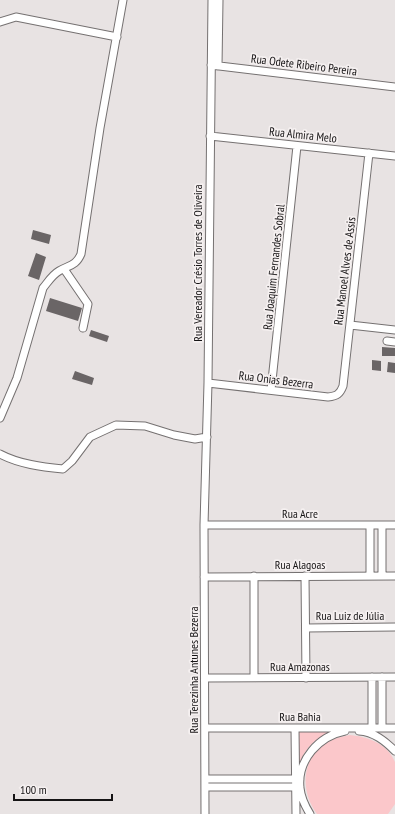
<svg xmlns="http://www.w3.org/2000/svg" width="395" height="814" viewBox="0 0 395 814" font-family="'PT Sans Narrow',sans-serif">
<rect width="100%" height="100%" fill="#e8e3e3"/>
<!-- green -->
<path fill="#fbc7ca" d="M298 732H330C313 740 306 748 298 766Z
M350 735C368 737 387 743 395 762V804L388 814H317C298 788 302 752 334 739 339 737 345 736 350 735Z"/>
<!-- building -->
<path fill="#6a6566" d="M33 230 51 235 49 244 31 239Z
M36 253 46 257 39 280 28 276Z
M50 298 82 308 78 321 46 311Z
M91 330 109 336 107 342 89 336Z
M382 347 395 348V356H382Z
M372 360 381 361V371L372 370Z
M388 362 395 363V373L387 372Z
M75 371 94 378 92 385 72 379Z"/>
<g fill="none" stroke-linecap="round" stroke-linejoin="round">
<!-- minor casing -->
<g stroke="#757171" stroke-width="9">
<path id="minor" d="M0 22 16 17 117 37
M211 65 395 87
M218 66 219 0
M210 136 395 156
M64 269 88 304 83 328
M350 325 395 330
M387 341 395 342
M208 383 328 397C337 396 340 394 343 386L369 153
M271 390 297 146
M0 418 17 378 43 288C48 282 52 275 59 271 69 265 76 266 81 254L100 128 123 0
M0 454C19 464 42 467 63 469L72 461 90 437 116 425 145 426 174 435 195 439 207 437
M204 525H395
M370 525V576
M382 525V576
M254 576V678
M305 576 306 678
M204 577 395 576
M306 628 395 627
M372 677V728
M382 677V728
M205 678 395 677
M205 728H395
M295 728 296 814
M359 731C374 732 385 741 395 751
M205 779H300
M205 787H300
M205 814 204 525 208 383 212 0
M310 814C305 806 301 798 300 788 297 760 319 736 345 731"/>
</g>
<!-- minor -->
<use href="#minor" stroke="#fff" stroke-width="7"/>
</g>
<g text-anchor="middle" stroke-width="3.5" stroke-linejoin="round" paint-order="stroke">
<!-- street labels -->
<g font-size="12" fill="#161415" stroke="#f5f0f0">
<text transform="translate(304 65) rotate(7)" y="4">Rua Odete Ribeiro Pereira</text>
<text transform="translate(303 135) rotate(6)" y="4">Rua Almira Melo</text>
<text transform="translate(198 263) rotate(-90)" y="4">Rua Vereador Crésio Torres de Oliveira</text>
<text transform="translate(274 267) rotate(-84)" y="4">Rua Joaquim Fernandes Sobral</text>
<text transform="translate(345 271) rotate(-83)" y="4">Rua Manoel Alves de Assis</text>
<text transform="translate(276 380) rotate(7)" y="4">Rua Onias Bezerra</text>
<text x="300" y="518">Rua Acre</text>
<text x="300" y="569">Rua Alagoas</text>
<text x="350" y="620">Rua Luiz de Júlia</text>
<text x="300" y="671">Rua Amazonas</text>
<text transform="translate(194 670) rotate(-90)" y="4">Rua Terezinha Antunes Bezerra</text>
<text x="300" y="721">Rua Bahia</text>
</g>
</g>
<!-- scale -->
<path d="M14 794v6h98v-6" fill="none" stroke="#161415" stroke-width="2"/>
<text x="20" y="794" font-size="12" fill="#161415" stroke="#f5f0f0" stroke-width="3" paint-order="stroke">100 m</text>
</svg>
